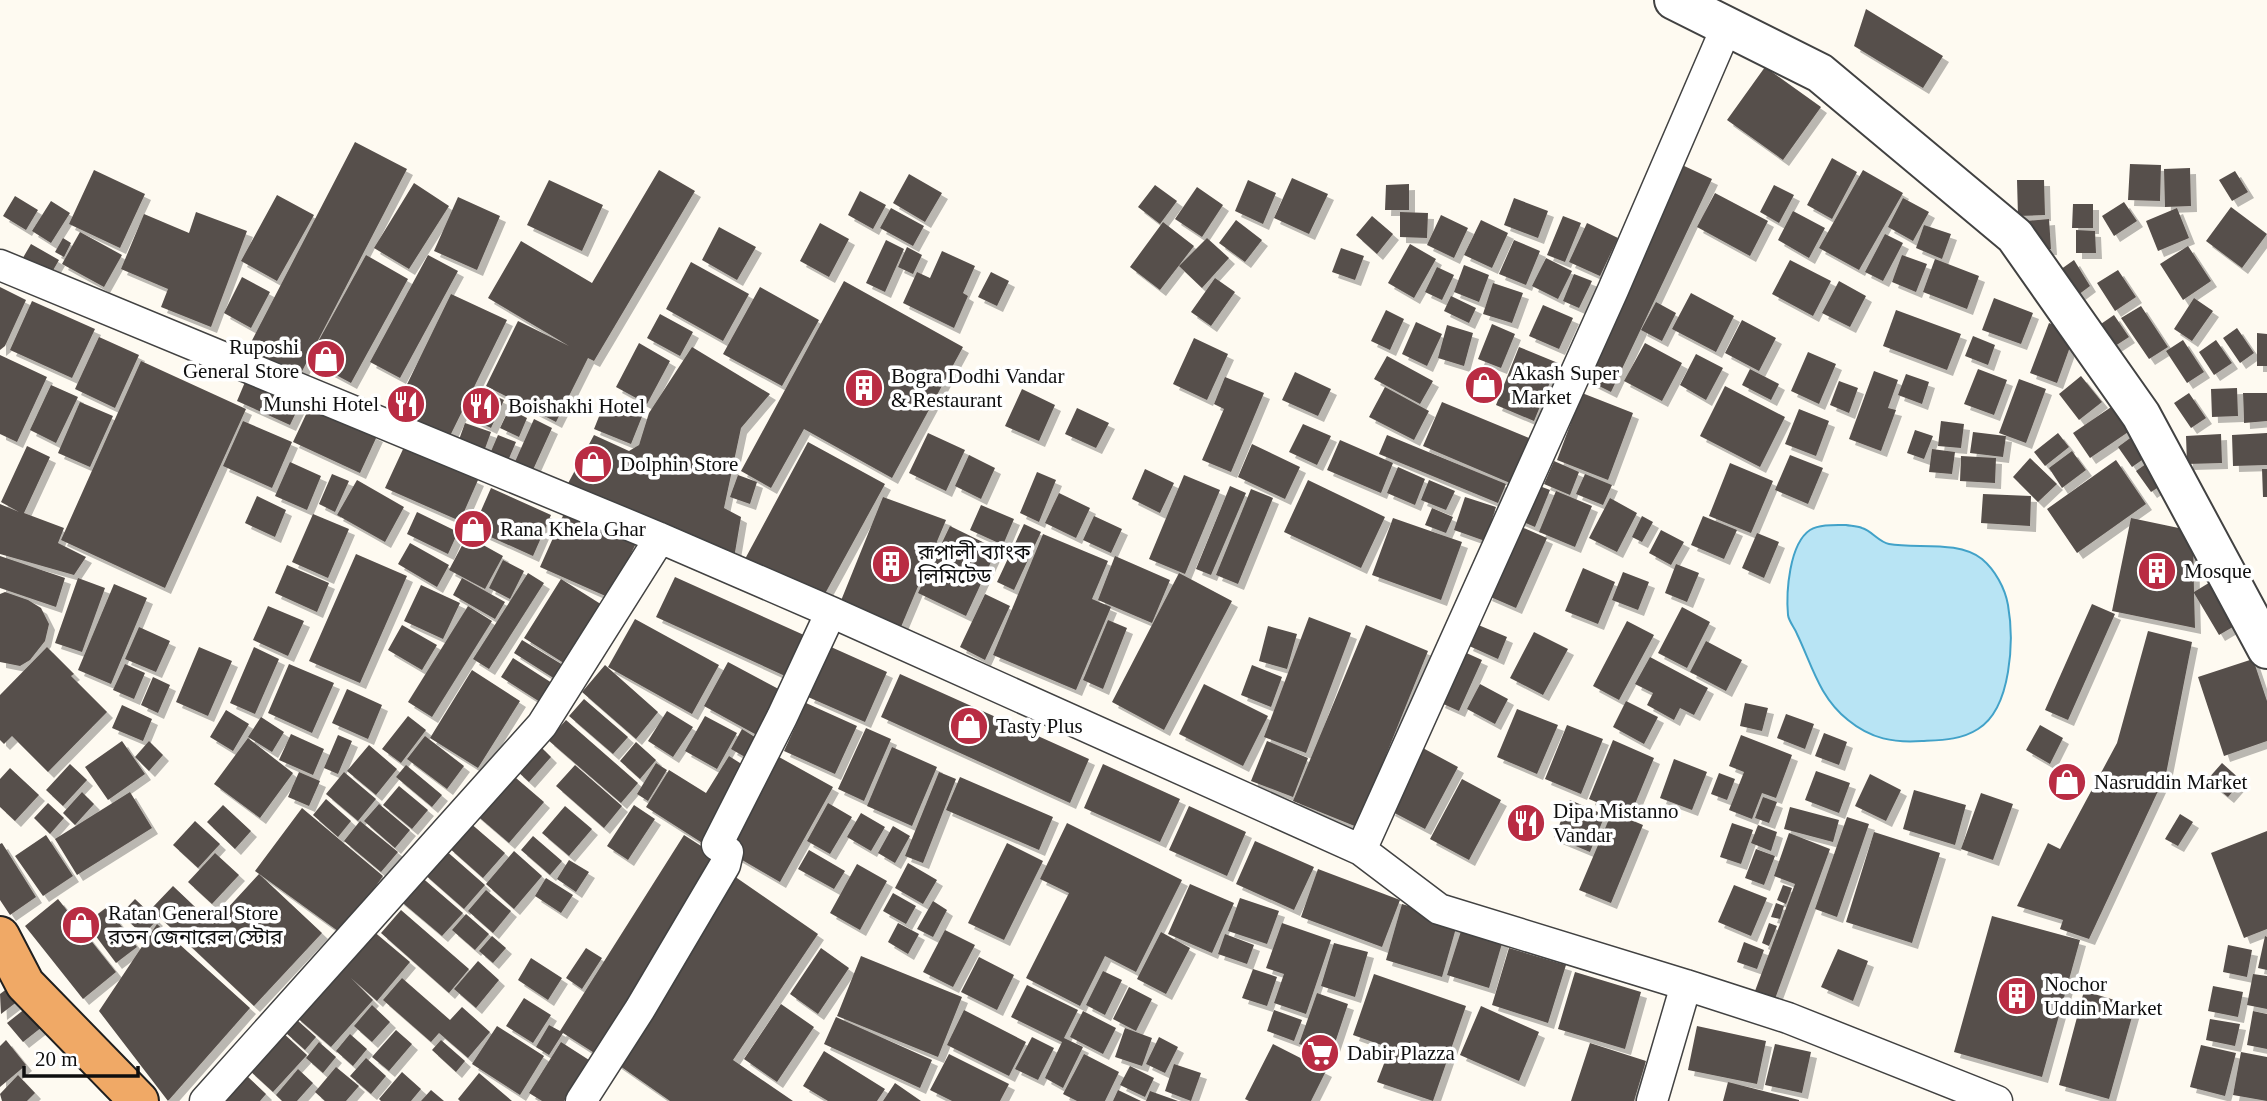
<svg xmlns="http://www.w3.org/2000/svg" width="2267" height="1101" viewBox="0 0 2267 1101" font-family="'Times New Roman','Noto Sans Bengali',serif">
<defs>
<filter id="shadow"><feDropShadow dx="6" dy="6" stdDeviation="0" flood-color="#0004"/></filter>
</defs>
<rect width="100%" height="100%" fill="#fefaf1"/>
<!-- water -->
<path fill="#b8e4f4" stroke="#42a2c8" stroke-width="2" d="M1846 525C1851 526 1857 526 1862 528 1872 531 1879 542 1889 544 1917 549 1958 540 1982 559 1995 570 2005 588 2008 605 2014 639 2012 708 1978 729 1961 740 1942 740 1922 741 1894 743 1871 739 1848 720 1819 697 1812 665 1797 634 1795 628 1789 622 1788 615 1786 593 1789 544 1810 530 1820 524 1835 525 1846 525Z"/>
<!-- building -->
<path fill="#574f4b" filter="url(#shadow)" d="M1866 9 1943 56 1923 88 1854 46Z
M1765 67 1821 107 1783 160 1727 120Z
M355 142 407 169 299 377 247 350Z
M1832 158 1857 172 1832 219 1807 205Z
M1680 164 1712 179 1611 392 1579 376Z
M2130 164 2161 165 2160 201 2128 200Z
M2190 168 2191 206 2165 207 2164 169Z
M94 170 145 194 120 248 69 224Z
M659 170 695 191 594 361 588 358 556 422 486 386 518 321 569 346 488 298 521 241 592 283Z
M1863 170 1903 193 1859 270 1819 248Z
M2235 171 2248 192 2232 201 2219 180Z
M909 174 942 193 925 222 893 203Z
M1292 178 1328 194 1309 234 1274 218Z
M549 180 603 205 582 251 527 225Z
M1248 180 1276 193 1263 224 1235 211Z
M2017 180H2044L2045 215 2018 216Z
M414 183 449 206 409 269 374 248Z
M1409 184V210H1385L1386 185Z
M1155 185 1177 201 1160 224 1138 207Z
M1774 185 1794 195 1779 223 1760 212Z
M1197 187 1223 205 1202 237 1175 219Z
M860 191 886 205 873 229 848 215Z
M1715 193 1768 221 1750 256 1697 227Z
M277 195 314 215 277 281 241 261Z
M15 196 38 210 26 230 3 216Z
M458 197 500 216 477 270 434 251Z
M1514 198 1548 211 1538 238 1504 225Z
M1903 198 1929 212 1913 241 1888 227Z
M51 201 70 213 51 243 32 231Z
M2124 202 2137 221 2114 236 2102 216Z
M2073 204H2093V228H2072Z
M2231 207 2267 234 2242 268 2206 241Z
M891 208 924 226 913 246 880 228Z
M2177 208 2189 238 2158 251 2146 221Z
M1793 211 1825 228 1809 258 1778 240Z
M196 212 247 231 211 327 161 307 168 289 121 269 144 214 189 233Z
M1400 212 1428 213 1427 238 1400 237Z
M1441 215 1468 228 1454 258 1427 245Z
M1372 216 1393 234 1377 254 1356 235Z
M1563 216 1581 223 1565 262 1547 255Z
M2049 219 2051 249 2028 250 2027 221Z
M1236 220 1262 240 1245 262 1219 243Z
M1481 220 1508 233 1492 268 1464 255Z
M1163 222 1194 246 1160 290 1130 267Z
M820 223 849 239 829 277 800 261Z
M1587 223 1618 238 1600 276 1569 262Z
M1924 225 1951 234 1942 259 1916 248Z
M719 227 756 247 737 280 702 260Z
M2076 230 2095 231 2096 253H2076Z
M80 232 122 255 104 287 62 264Z
M1885 234 1903 243 1883 281 1865 272Z
M63 238 71 243 64 257 55 252Z
M1207 238 1229 258 1202 288 1179 266Z
M886 240 904 249 885 292 866 283Z
M1514 240 1540 251 1526 285 1499 274Z
M31 244 59 260 45 284 17 268Z
M1410 244 1436 259 1414 298 1388 283Z
M2188 246 2211 281 2183 300 2160 264Z
M907 247 922 255 913 274 898 267Z
M1341 248 1364 256 1355 280 1332 272Z
M942 251 975 266 963 293 968 296 954 328 903 303 917 272 930 278Z
M366 255 408 279 351 383 308 360Z
M428 255 458 271 400 378 370 362Z
M1902 255 1927 264 1916 292 1892 282Z
M1546 258 1572 271 1558 299 1532 286Z
M1935 259 1979 276 1967 309 1923 292Z
M1790 260 1831 281 1813 316 1772 294Z
M2074 260 2090 286 2074 298 2057 272Z
M691 262 749 294 723 341 666 309Z
M1464 265 1489 275 1479 302 1454 292Z
M1437 267 1454 275 1442 300 1425 292Z
M2118 270 2136 297 2115 311 2097 283Z
M991 272 1009 281 997 306 978 297Z
M1574 274 1592 281 1579 308 1563 301Z
M242 277 270 292 251 328 224 313Z
M1215 278 1235 292 1211 326 1191 312Z
M844 281 963 347 892 478 804 429 771 488 741 471Z
M1839 281 1866 296 1850 327 1822 313Z
M1493 283 1523 293 1512 323 1483 314Z
M0 287 26 300 5 346 0 350Z
M760 287 819 320 782 386 723 354Z
M1691 293 1734 316 1716 352 1672 329Z
M451 294 507 320 449 438 394 411Z
M1451 296 1476 308 1469 323 1444 311Z
M1994 298 2033 313 2021 344 1982 330Z
M2194 298 2213 311 2192 341 2174 329Z
M32 301 95 329 72 378 10 350Z
M1656 302 1676 313 1662 341 1641 330Z
M1543 305 1573 318 1559 349 1529 336Z
M2141 306 2168 347 2149 359 2121 318Z
M1386 310 1404 319 1390 350 1371 341Z
M1896 310 1961 334 1947 370 1883 346Z
M660 314 693 332 680 356 647 338Z
M2114 315 2129 337 2112 348 2098 326Z
M1742 320 1776 338 1759 371 1725 353Z
M1416 322 1442 334 1427 366 1402 354Z
M2049 323 2075 333 2057 383 2030 373Z
M1492 324 1515 334 1501 368 1478 359Z
M1447 325 1473 333 1464 366 1438 358Z
M2237 328 2254 353 2240 363 2223 338Z
M2257 333 2267 334V366H2257Z
M1973 336 1995 345 1988 365 1965 356Z
M99 337 139 355 115 408 75 389Z
M1194 338 1228 354 1207 400 1173 384Z
M2183 340 2204 372 2187 383 2166 351Z
M2216 340 2232 363 2214 375 2199 352Z
M639 343 670 361 647 404 616 387Z
M1645 343 1682 363 1662 401 1624 381Z
M692 347 770 394 741 428 724 508 741 517 733 564 565 489 594 435 629 451 639 445 649 413Z
M1519 347 1558 363 1534 421 1496 405Z
M1808 352 1836 364 1819 404 1791 391Z
M1696 354 1723 368 1706 400 1680 385Z
M0 355 47 377 17 442 0 434Z
M1387 356 1433 381 1420 404 1374 379Z
M141 361 246 409 165 588 61 540Z
M1750 369 1779 384 1771 400 1742 385Z
M1978 369 2007 380 1994 415 1964 404Z
M1874 371 1898 380 1888 408 1896 410 1881 451 1849 439Z
M1295 372 1331 389 1318 416 1282 400Z
M1906 374 1929 382 1922 404 1898 395Z
M248 375 302 400 290 425 237 401Z
M2081 376 2102 402 2079 420 2059 394Z
M1225 377 1264 393 1231 472 1202 460 1224 409 1214 404Z
M2019 379 2046 389 2026 443 1999 433Z
M1839 381 1858 388 1849 413 1830 405Z
M51 385 78 397 56 443 30 430Z
M1725 386 1785 417 1760 467 1700 436Z
M1385 387 1429 411 1414 440 1369 417Z
M479 388 504 400 491 428 466 416Z
M2237 388 2238 416 2212 417 2211 389Z
M1022 389 1055 405 1039 441 1005 426Z
M1582 393 1633 413 1608 480 1557 460Z
M2189 393 2206 418 2191 428 2174 403Z
M2243 393H2267V421L2244 423Z
M606 399 643 414 631 444 594 429Z
M2120 401 2137 426 2090 458 2073 433Z
M80 402 113 416 90 467 58 453Z
M1442 402 1529 438 1510 483 1423 446Z
M310 406 377 436 360 473 293 442Z
M1077 408 1109 423 1096 448 1065 434Z
M509 409 527 418 519 437 500 428Z
M1799 409 1829 421 1816 456 1785 444Z
M534 419 552 428 532 472 514 464Z
M243 421 292 442 272 488 223 466Z
M1941 421 1964 424 1961 448 1938 446Z
M465 423 491 432 482 457 456 448Z
M1303 424 1331 436 1317 465 1289 452Z
M1915 430 1933 436 1924 459 1907 453Z
M1973 432 2006 436 2003 457 1970 453Z
M928 433 965 450 946 491 909 473Z
M2058 433 2069 447 2045 466 2034 452Z
M2137 433 2152 453 2132 467 2118 447Z
M2267 433V465L2233 466 2232 435Z
M2221 434 2222 463 2187 464 2186 436Z
M498 435 516 442 507 463 489 456Z
M1387 435 1506 484 1498 503 1379 454Z
M1340 440 1393 463 1381 493 1327 470Z
M808 442 885 484 821 601 745 559Z
M1252 444 1300 467 1285 499 1238 477Z
M27 446 50 457 24 513 64 528 58 543 86 557 74 575 0 554V504L19 512 1 502Z
M404 447 478 480 460 521 385 488Z
M1932 449 1955 452 1952 474 1929 472Z
M2072 451 2086 470 2062 488 2049 468Z
M969 455 995 468 981 499 955 486Z
M1790 455 1823 468 1808 504 1775 490Z
M1961 456 1996 458 1995 483 1960 481Z
M2030 458 2057 484 2038 502 2013 477Z
M2153 459 2168 481 2151 492 2136 471Z
M2116 460 2146 504 2077 553 2047 509Z
M1554 461 1579 472 1570 495 1544 484Z
M290 462 321 476 307 510 275 496Z
M1730 463 1773 481 1751 533 1709 516Z
M1398 467 1425 479 1415 505 1387 493Z
M1145 469 1174 483 1160 513 1132 499Z
M2262 469H2267V497H2263Z
M1037 472 1056 480 1039 522 1020 513Z
M332 474 349 481 335 512 319 504Z
M1585 474 1612 485 1603 505 1576 494Z
M738 475 757 482 750 504 730 497Z
M1184 475 1220 490 1185 574 1149 559Z
M357 480 404 507 385 542 337 515Z
M1308 480 1385 517 1361 568 1284 532Z
M1429 480 1455 491 1446 510 1421 500Z
M1529 482 1550 490 1535 527 1514 518Z
M1230 486 1246 493 1211 575 1196 569Z
M491 488 551 515 533 556 473 529Z
M1251 489 1273 498 1238 584 1216 575Z
M1556 491 1592 506 1575 547 1539 532Z
M1059 493 1090 508 1076 538 1045 523Z
M1983 494 2031 496 2030 526 1981 523Z
M257 496 286 510 275 537 245 523Z
M883 497 946 520 898 634 838 608Z
M1465 497 1496 507 1485 541 1454 530Z
M1610 498 1637 513 1617 552 1589 538Z
M981 505 1014 519 1003 545 970 530Z
M1432 508 1453 517 1446 533 1425 525Z
M566 509 637 541 610 598 540 567Z
M417 512 458 532 448 554 407 534Z
M313 514 349 529 328 578 292 562Z
M1094 516 1122 529 1111 553 1083 540Z
M1642 516 1653 522 1642 542 1632 537Z
M1703 516 1737 530 1724 559 1691 545Z
M1393 518 1462 542 1441 600 1372 575Z
M2131 518 2193 531 2194 592 2212 581 2238 624 2219 635 2194 593 2195 628 2112 611Z
M1024 524 1041 532 1014 590 997 582Z
M1517 525 1547 538 1516 608 1486 595Z
M950 526 997 549 966 616 918 593Z
M1661 530 1684 542 1671 565 1649 553Z
M1757 533 1779 542 1764 578 1742 568Z
M1043 534 1108 561 1092 599 1111 607 1076 690 993 655Z
M467 536 503 556 485 589 449 570Z
M410 543 449 565 437 587 398 564Z
M356 554 407 576 360 683 309 661Z
M0 556 65 578 56 607 0 588Z
M1115 556 1170 580 1152 623 1098 600Z
M503 560 524 571 510 599 489 588Z
M1676 564 1699 573 1687 602 1665 593Z
M287 565 329 583 317 612 275 593Z
M1583 568 1615 582 1598 624 1565 611Z
M1623 572 1649 582 1638 610 1612 600Z
M528 573 544 583 489 669 473 659Z
M1179 573 1232 601 1164 730 1112 702Z
M675 577 815 640 796 681 656 617Z
M78 578 105 588 82 652 55 643Z
M462 578 505 602 495 619 453 595Z
M561 579 607 608 570 667 524 638Z
M114 584 147 598 111 684 78 670Z
M421 585 460 603 443 639 404 621Z
M5 592 28 600 41 608 49 624 45 641 30 660 20 666 0 662V594Z
M985 594 1010 606 985 660 960 647Z
M2092 604 2115 614 2068 720 2045 710Z
M268 606 304 621 288 656 253 640Z
M468 606 492 621 432 717 408 702Z
M1682 607 1710 622 1687 668 1658 653Z
M1309 617 1351 633 1306 753 1264 737Z
M635 619 719 665 692 714 608 667Z
M1108 620 1127 628 1103 689 1083 680Z
M1627 621 1654 635 1619 700 1593 686Z
M1476 624 1507 637 1498 659 1467 645Z
M402 625 437 645 422 670 388 650Z
M1366 625 1428 651 1357 827 1293 801Z
M1268 626 1297 634 1287 669 1259 661Z
M139 627 170 641 156 672 125 659Z
M2148 631 2192 642 2166 774 2089 939 2060 929 2063 920 2017 906 2048 843 2060 849 2117 743Z
M1534 632 1568 649 1543 695 1510 678Z
M522 640 563 665 555 679 514 653Z
M1706 641 1742 660 1726 691 1690 672Z
M47 647 74 674 71 676 107 712 48 772 12 736 4 744 0 740V695Z
M199 647 232 661 208 716 176 702Z
M254 647 279 659 255 714 230 703Z
M831 647 887 672 865 722 808 697Z
M1462 651 1482 660 1459 711 1439 702Z
M1650 657 1708 688 1694 715 1680 708 1674 720 1647 705 1653 693 1635 684Z
M513 658 552 683 540 702 501 677Z
M2253 659 2267 701V741L2224 756 2198 677Z
M728 662 788 694 764 739 704 706Z
M125 664 145 673 134 699 113 690Z
M289 664 334 683 312 733 268 713Z
M605 665 658 712 636 739 582 692Z
M1252 665 1282 677 1271 707 1241 695Z
M472 670 520 701 478 768 430 738Z
M900 674 1089 759 1070 803 881 717Z
M153 677 170 685 158 713 141 705Z
M1204 684 1268 716 1243 766 1179 734Z
M1480 684 1508 699 1495 724 1467 709Z
M347 689 382 705 368 739 332 723Z
M584 699 628 737 613 754 569 716Z
M1626 701 1658 717 1644 744 1613 727Z
M806 703 857 726 835 774 784 751Z
M1745 703 1768 708 1762 731 1740 726Z
M122 705 152 719 143 741 112 728Z
M1517 709 1558 725 1537 774 1497 757Z
M226 710 249 724 233 751 210 737Z
M667 711 693 727 673 757 648 741Z
M1786 714 1814 724 1805 749 1777 738Z
M408 716 426 730 401 763 382 749Z
M705 716 737 733 717 769 685 751Z
M261 717 284 732 272 752 248 737Z
M566 720 638 783 621 803 548 740Z
M1567 725 1603 739 1581 794 1545 779Z
M2040 725 2063 738 2050 764 2026 750Z
M866 728 891 739 864 801 838 789Z
M742 729 763 742 752 761 731 749Z
M1824 733 1847 742 1839 765 1815 756Z
M291 734 324 749 313 775 279 760Z
M338 735 352 741 338 774 324 768Z
M1741 735 1792 755 1776 798 1762 793 1752 819 1729 810 1744 772 1729 766Z
M425 736 464 766 447 789 407 759Z
M248 738 293 773 260 818 214 784Z
M1613 740 1654 758 1630 816 1589 799Z
M122 741 145 774 108 800 85 767Z
M149 741 163 755 149 771 135 757Z
M1267 741 1308 758 1293 797 1251 781Z
M636 742 656 760 640 779 620 761Z
M369 745 397 769 376 795 347 771Z
M539 745 551 757 529 782 517 771Z
M892 747 937 767 912 826 867 806Z
M1421 747 1458 767 1425 829 1389 810Z
M770 752 833 787 780 882 713 843Z
M729 756 754 772 707 846 646 807 669 770 706 793Z
M1674 759 1707 772 1692 810 1660 798Z
M656 763 667 770 648 801 637 794Z
M2222 763 2242 781 2228 797 2207 780Z
M70 764 87 780 63 806 46 790Z
M1103 764 1180 799 1160 842 1084 808Z
M406 765 442 795 432 807 396 777Z
M575 765 622 806 604 828 556 786Z
M10 768 39 795 15 821 0 807V779Z
M1816 771 1850 783 1839 813 1805 800Z
M299 772 320 781 309 806 288 797Z
M344 772 376 799 358 821 326 794Z
M509 772 544 802 509 843 474 813Z
M939 772 956 779 923 863 905 856Z
M1719 773 1735 779 1727 800 1711 794Z
M1870 774 1901 790 1886 821 1855 806Z
M960 777 1053 817 1039 850 946 810Z
M1462 779 1501 800 1469 860 1430 839Z
M399 786 428 810 412 829 383 805Z
M1914 790 1966 805 1955 845 1903 829Z
M82 792 94 804 75 825 63 813Z
M130 792 152 828 77 875 55 839Z
M1981 793 2013 804 1993 860 1961 849Z
M1763 797 1777 802 1769 823 1755 818Z
M326 799 351 821 338 837 313 815Z
M1570 800 1605 815 1590 852 1554 837Z
M48 803 64 818 50 834 34 818Z
M828 803 852 817 830 854 807 841Z
M379 804 410 830 395 848 364 821Z
M223 805 251 831 235 849 207 822Z
M634 805 655 819 628 860 607 846Z
M565 806 592 829 569 856 542 833Z
M1189 806 1246 832 1227 876 1169 850Z
M1790 807 1839 820 1833 842 1784 829Z
M302 808 383 876 342 934 255 871Z
M1612 812 1643 825 1611 903 1579 890Z
M861 813 885 827 871 851 847 837Z
M2180 814 2193 822 2178 846 2165 839Z
M1847 817 1869 824 1837 917 1815 909Z
M195 821 220 844 198 868 173 845Z
M360 821 398 852 381 872 344 841Z
M469 822 505 853 483 878 448 847Z
M1067 823 1182 880 1136 972 1105 956 1080 1006 1026 978 1069 893 1040 879Z
M1732 823 1753 830 1741 864 1720 857Z
M1758 825 1777 832 1771 851 1751 843Z
M893 826 910 836 895 863 878 853Z
M2267 831V929L2244 938 2211 853Z
M1874 832 1940 853 1912 943 1846 922Z
M1789 833 1830 849 1772 1007 1752 999 1795 884 1774 876Z
M46 835 73 876 43 896 15 856Z
M684 835 723 860 599 1056 563 1033 549 1055 536 1047 549 1025 560 1031Z
M533 836 562 861 550 875 521 850Z
M1255 841 1314 867 1294 910 1236 884Z
M2 843 36 897 10 915 0 900V844Z
M1007 843 1043 861 1004 940 968 923Z
M444 849 485 885 464 909 423 873Z
M1756 849 1775 856 1764 885 1745 878Z
M809 850 845 871 834 889 798 869Z
M514 851 542 876 514 909 486 884Z
M215 853 239 875 212 904 188 882Z
M569 860 589 872 576 892 557 879Z
M908 863 937 880 923 904 895 888Z
M857 864 887 881 860 930 830 913Z
M1318 869 1400 900 1382 947 1301 917Z
M259 874 322 933 254 1006 151 909 173 886 213 924Z
M419 875 463 913 442 936 398 899Z
M734 876 818 934 733 1060 793 1101H670L610 1059Z
M546 878 573 895 561 913 535 896Z
M1190 884 1234 903 1212 953 1168 934Z
M1734 885 1767 898 1751 936 1718 922Z
M1783 885 1792 888 1786 904 1777 900Z
M486 890 511 911 493 933 468 911Z
M893 893 916 906 906 924 883 911Z
M1240 898 1279 911 1267 944 1228 931Z
M58 899 116 972 83 999 25 926Z
M135 899 157 920 143 935 121 914Z
M933 901 947 910 933 937 917 929Z
M1776 903 1784 906 1780 919 1771 917Z
M1402 904 1458 921 1442 977 1386 960Z
M107 907 137 947 116 963 86 923Z
M401 910 469 969 449 993 381 933Z
M466 914 489 934 475 950 452 930Z
M1992 916 2080 940 2042 1077 1954 1052Z
M898 923 919 934 908 954 888 942Z
M1282 923 1331 940 1306 1014 1274 1003 1284 974 1266 968Z
M1769 923 1777 926 1769 946 1762 943Z
M157 924 250 1008 168 1101 99 1011Z
M1462 928 1503 940 1489 988 1447 975Z
M372 930 410 962 377 1001 351 978 373 1000 331 1047 295 1016Z
M945 930 975 945 953 987 923 972Z
M1161 932 1190 948 1166 994 1137 979Z
M1225 934 1254 945 1247 964 1218 954Z
M492 936 506 948 493 963 479 951Z
M2265 936 2267 937V970L2258 968Z
M1744 942 1764 950 1757 969 1737 962Z
M1334 943 1368 952 1355 997 1321 986Z
M2228 945 2252 950 2247 977 2223 972Z
M586 948 602 958 582 989 566 978Z
M821 948 849 968 818 1014 790 994Z
M1509 948 1566 965 1548 1023 1492 1005Z
M1838 949 1868 961 1853 1001 1821 987Z
M861 956 962 997 938 1057 837 1016Z
M979 957 1014 975 997 1010 961 992Z
M531 958 562 978 548 1000 518 980Z
M478 961 499 980 476 1008 454 989Z
M1253 969 1277 977 1267 1006 1242 998Z
M1103 971 1122 980 1105 1015 1086 1005Z
M1575 972 1641 992 1625 1049 1558 1029Z
M1374 974 1466 1006 1433 1101 1377 1082 1390 1048 1353 1035Z
M2253 974 2267 976V1009L2247 1005Z
M402 978 450 1020 462 1007 490 1032 468 1058 439 1033 431 1042 383 1000Z
M1027 985 1078 1010 1064 1038 1083 1047 1063 1088 1045 1078 1062 1042 1011 1017Z
M2213 986 2243 992 2238 1017 2208 1011Z
M1129 987 1152 999 1136 1031 1113 1019Z
M8 988 18 1001 1 1014 0 994Z
M2084 991 2135 1006 2109 1099 2059 1085Z
M1317 993 1348 1004 1331 1055 1299 1044Z
M524 998 551 1015 533 1043 506 1026Z
M781 1004 814 1027 777 1082 744 1059Z
M372 1005 390 1022 372 1042 354 1026Z
M1481 1006 1539 1032 1519 1081 1460 1055Z
M26 1008 42 1027 23 1042 7 1023Z
M964 1010 1026 1042 1009 1076 947 1045Z
M1274 1010 1302 1020 1294 1041 1267 1031Z
M1083 1011 1116 1028 1103 1054 1070 1037Z
M2253 1011 2267 1014V1049L2247 1045Z
M836 1017 932 1060 920 1088 824 1044Z
M2210 1019 2240 1024 2235 1046 2206 1040Z
M297 1020 316 1037 305 1050 286 1033Z
M497 1026 544 1056 520 1095 472 1064Z
M1697 1026 1766 1041 1757 1084 1688 1070Z
M1125 1028 1152 1038 1142 1066 1115 1057Z
M396 1030 412 1044 389 1071 372 1057Z
M282 1032 307 1055 273 1092 249 1070Z
M350 1034 367 1049 353 1066 336 1051Z
M1032 1037 1054 1048 1038 1080 1015 1069Z
M1159 1037 1178 1047 1165 1073 1146 1064Z
M6 1040 26 1065 0 1087V1046Z
M441 1040 465 1061 456 1072 432 1050Z
M319 1042 336 1057 323 1073 306 1058Z
M561 1042 589 1060 564 1101H542L529 1093Z
M1590 1043 1646 1061 1634 1101H1571Z
M1273 1044 1326 1071 1311 1101H1249L1245 1099Z
M1775 1044 1811 1052 1802 1093 1765 1085Z
M2201 1045 2236 1053 2225 1096 2190 1087Z
M824 1051 885 1089 877 1101H828L803 1086Z
M2241 1052 2267 1057V1101L2233 1095Z
M949 1054 1009 1084 1000 1101H952L930 1090Z
M1084 1054 1119 1072 1105 1101H1077L1063 1094Z
M366 1058 386 1076 371 1094 350 1076Z
M1174 1064 1201 1073 1191 1101 1165 1091Z
M1130 1066 1154 1078 1145 1097 1120 1085Z
M336 1067 359 1086 346 1101H325L315 1092Z
M298 1069 313 1083 297 1101H282L276 1095Z
M402 1072 421 1089 411 1101H381L379 1099Z
M479 1073 512 1101H460L458 1099Z
M18 1075 35 1093 27 1101H2L0 1094Z
M247 1076 266 1094 260 1101H224Z
M1728 1082 1799 1100V1101H1723Z
M895 1083 921 1101H883Z
M431 1090 444 1101H421Z
M1118 1090 1141 1101H1113Z
M1150 1091 1178 1101H1146Z"/>
<g fill="none" stroke-linecap="round" stroke-linejoin="round">
<!-- minor casing -->
<g stroke="#424242" stroke-width="33">
<path id="minor" d="M0 265 660 538 831 612 1361 850 1613 290 1727 26
M1361 850 1439 909 1686 985
M205 1101 542 725 660 538
M581 1101 640 1009 725 865 728 852 717 845 782 717 831 612
M1652 1101 1686 985 1788 1018 1997 1101"/>
</g>
<!-- tertiary casing -->
<g stroke="#424242" stroke-width="42">
<path id="tertiary" d="M1674 0 1820 73 2015 236 2141 415 2267 649"/>
</g>
<!-- trunk casing -->
<g stroke="#202020" stroke-width="42">
<path id="trunk" d="M0 936 25 984 139 1101"/>
</g>
<!-- minor -->
<use href="#minor" stroke="#fff" stroke-width="30"/>
<!-- tertiary -->
<use href="#tertiary" stroke="#fff" stroke-width="38"/>
<!-- trunk -->
<use href="#trunk" stroke="#f0a966" stroke-width="38"/>
</g>
<!-- icons -->
<defs>
<g id="shop-disc" transform="scale(2.0125)"><circle r="9.5" fill="#b92c43" stroke="#fff"/><path d="M-5-2.5h2.3a2.7 3.5 0 0 1 5.4 0H5L5.5 6h-11ZM-1.5-2.5h3a1.5 2.3 0 0 0-3 0Z" fill="#fff"/></g>
<g id="building-disc" transform="scale(2.0125)"><circle r="9.5" fill="#b92c43" stroke="#fff"/><path d="M-4-6H4V6H1V3H-1V6H-4ZM-2.5-4.3h1.7v1.8h-1.7ZM.8-4.3h1.7v1.8H.8ZM-2.5-1h1.7V.8h-1.7ZM.8-1h1.7V.8H.8Z" fill="#fff"/></g>
<g id="restaurant-disc" transform="scale(2.0125)"><circle r="9.5" fill="#b92c43" stroke="#fff"/><path d="M-5-6h1v4h1v-4h1v4h1v-4h1v5L-1.5 .5V6h-2V.5L-5-1ZM5-6V6H3V1.5H1.5Q1.5-4 5-6Z" fill="#fff"/></g>
<g id="supermarket-disc" transform="scale(2.0125)"><circle r="9.5" fill="#b92c43" stroke="#fff"/><path d="M-6-5.5h2.5l.6 2H6L4.5 2H-2.5L-4.4-4H-6ZM-1.5 3.2a1.3 1.3 0 1 0 .1 0ZM3 3.2a1.3 1.3 0 1 0 .1 0Z" fill="#fff"/></g>
</defs>
<g fill-rule="evenodd">
<use href="#shop-disc" x="326" y="359"/>
<use href="#shop-disc" x="1484" y="385"/>
<use href="#building-disc" x="864" y="388"/>
<use href="#restaurant-disc" x="406" y="404"/>
<use href="#restaurant-disc" x="481" y="406"/>
<use href="#shop-disc" x="593" y="464"/>
<use href="#shop-disc" x="473" y="529"/>
<use href="#building-disc" x="891" y="564"/>
<use href="#building-disc" x="2157" y="571"/>
<use href="#shop-disc" x="969" y="726"/>
<use href="#shop-disc" x="2067" y="782"/>
<use href="#restaurant-disc" x="1526" y="823"/>
<use href="#shop-disc" x="81" y="925"/>
<use href="#building-disc" x="2017" y="996"/>
<use href="#supermarket-disc" x="1320" y="1053"/>
</g>
<g text-anchor="middle" stroke-width="7" stroke-linejoin="round" paint-order="stroke">
<!-- poi labels -->
<g font-size="21" fill="#0f0f0f" stroke="#fff" text-anchor="start">
<text x="299" y="354" text-anchor="end">Ruposhi<tspan x="299" dy="24">General Store</tspan></text>
<text x="1511" y="380">Akash Super<tspan x="1511" dy="24">Market</tspan></text>
<text x="891" y="383">Bogra Dodhi Vandar<tspan x="891" dy="24">&amp; Restaurant</tspan></text>
<text x="379" y="411" text-anchor="end">Munshi Hotel</text>
<text x="508" y="413">Boishakhi Hotel</text>
<text x="620" y="471">Dolphin Store</text>
<text x="500" y="536">Rana Khela Ghar</text>
<text x="918" y="559">রূপালী ব্যাংক<tspan x="918" dy="24">লিমিটেড</tspan></text>
<text x="2184" y="578">Mosque</text>
<text x="996" y="733">Tasty Plus</text>
<text x="2094" y="789">Nasruddin Market</text>
<text x="1553" y="818">Dipa Mistanno<tspan x="1553" dy="24">Vandar</tspan></text>
<text x="108" y="920">Ratan General Store<tspan x="108" dy="24">রতন জেনারেল স্টোর</tspan></text>
<text x="2044" y="991">Nochor<tspan x="2044" dy="24">Uddin Market</tspan></text>
<text x="1347" y="1060">Dabir Plazza</text>
</g>
</g>
<!-- scale -->
<path d="M24 1066v10h114v-10" fill="none" stroke="#0f0f0f" stroke-width="3.5"/>
<text x="35" y="1066" font-size="21" fill="#0f0f0f" stroke="#ffffff" stroke-width="5" paint-order="stroke">20 m</text>
</svg>
